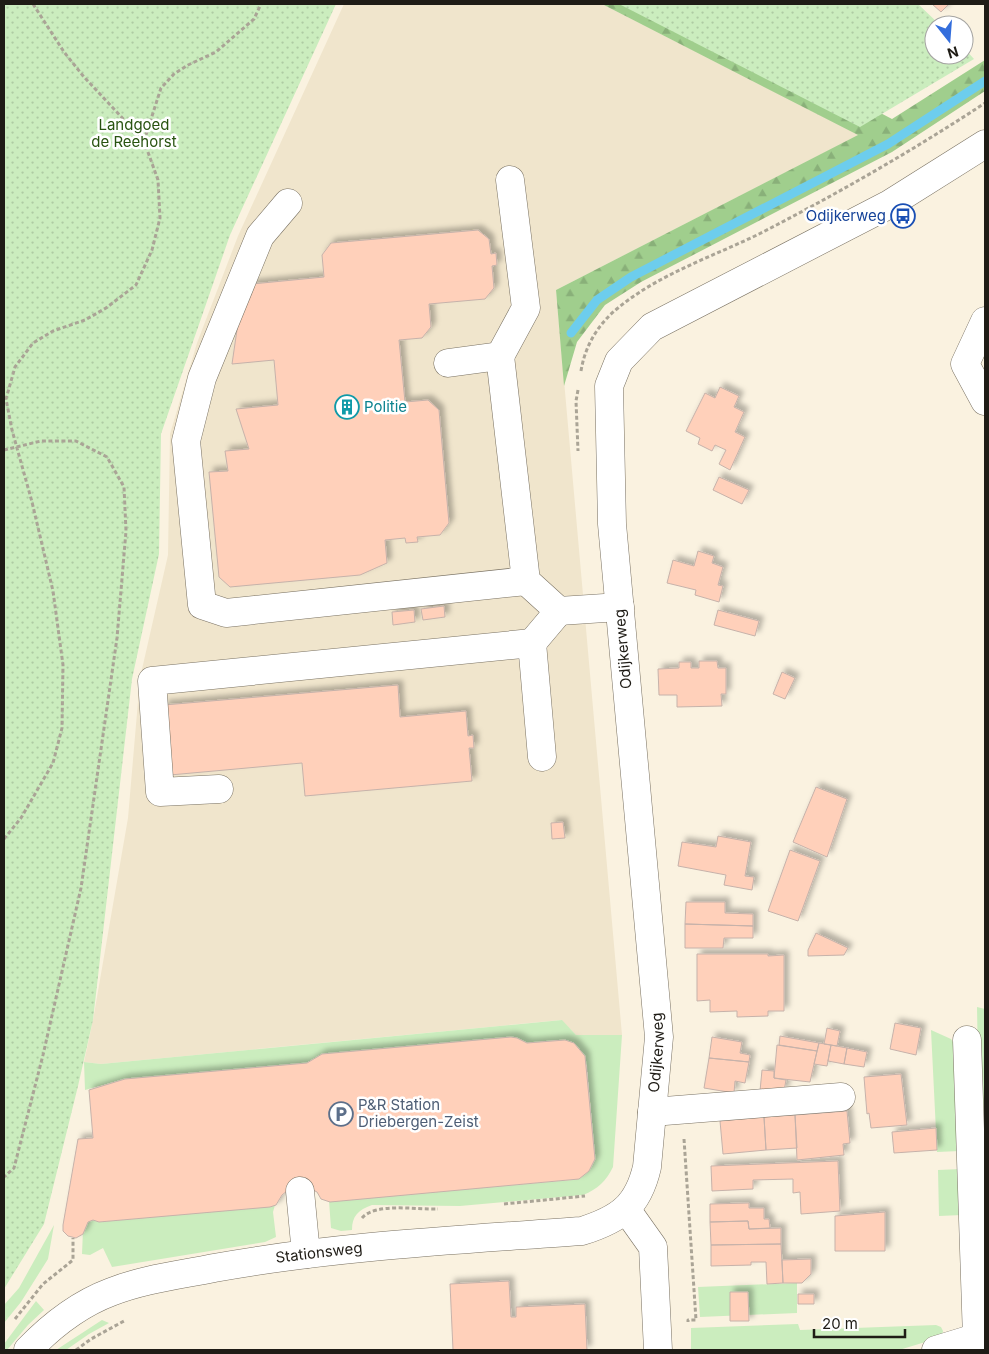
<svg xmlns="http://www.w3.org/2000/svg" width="989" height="1354" viewBox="0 0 989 1354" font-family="Inter,sans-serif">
<defs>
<pattern id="forest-firs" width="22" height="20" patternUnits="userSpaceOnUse" patternTransform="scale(1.25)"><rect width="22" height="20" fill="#a0ce8d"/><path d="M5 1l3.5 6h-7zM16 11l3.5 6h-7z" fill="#89b079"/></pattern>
<pattern id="park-dots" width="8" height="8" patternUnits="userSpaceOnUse" patternTransform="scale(1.25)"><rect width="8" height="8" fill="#cbedbe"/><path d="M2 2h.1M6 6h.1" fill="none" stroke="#aecba3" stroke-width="1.8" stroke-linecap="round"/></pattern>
<filter id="shadow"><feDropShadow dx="4.5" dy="-4.5" stdDeviation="2.5" flood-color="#0004"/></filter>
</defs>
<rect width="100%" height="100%" fill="#faf2e0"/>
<!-- built -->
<path fill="#f0e5cc" d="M344 4H602L859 135 556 290 622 1035 578 1037 561 1020 101 1064 84 1062 93 1020 128 818 140 678 168 555 170 434 197 343 238 236Z"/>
<!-- grass -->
<path fill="#cbedbe" d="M977 1007 985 1009V1179L978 1064Z
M562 1020 576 1035H622L613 1167C606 1181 598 1189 583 1195L460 1206 372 1205C358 1210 352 1216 352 1230L341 1231 331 1228 329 1201 571 1180C584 1177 592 1171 595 1157L587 1065 559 1040 528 1043 510 1038 324 1054 306 1063 125 1079 85 1090 84 1062 101 1064Z
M931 1030 951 1039 956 1047 960 1151 937 1152Z
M961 1169 962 1215 939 1216 938 1170Z
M275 1205 273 1212 276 1237 265 1242 112 1267 103 1248 90 1255 82 1254 83 1230 89 1215 99 1222Z
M54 1225 48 1259 21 1302 4 1323V1305L19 1288Z
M797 1283V1313L700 1317 698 1287Z
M36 1301 44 1310 28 1325 7 1350H4V1344Z
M102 1320 109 1323 89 1334 66 1350H56Z
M798 1324 800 1330 936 1325 941 1327 943 1331 942 1337 899 1350H691V1328Z"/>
<!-- forest -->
<path fill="url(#forest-firs)" d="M602 4H672L892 119 985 60V91L892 152 641 282 605 305 577 342 564 386 556 290 858 135Z"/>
<!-- park -->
<path fill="url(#park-dots)" d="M4 4H336L230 235 161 434 159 554 132 679 93 1020 78 1086 44 1224 4 1289Z
M619 4H918L940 25H934V55H964V48L974 59 860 127Z"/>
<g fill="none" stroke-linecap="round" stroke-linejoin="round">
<!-- stream -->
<path stroke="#6dcded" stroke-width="9" d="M571 333 597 300 631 277 888 144 985 81"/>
</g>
<!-- building -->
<path fill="#ffd0ba" stroke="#c6b2aa" filter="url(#shadow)" d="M932 4H949L941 12Z
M478 230 489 239 491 254 496 253 497 265 492 266 494 288 485 299 429 304 431 327 422 338 399 340 405 402 428 400 439 410 449 523 440 535 417 537 418 542 406 543 405 538 385 540 387 563 360 575 230 587 219 577 209 472 228 471 225 451 249 449 236 409 278 405 274 360 232 364 238 323 252 284 324 277 322 255 331 243Z
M720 387 739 396 734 407 744 412 735 432 745 437 730 470 719 464 726 450 715 445 712 451 698 444 700 438 686 431 705 393 715 398Z
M719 477 749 490 742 504 713 490Z
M698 551 714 556 712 563 723 567 718 585 723 586 719 602 695 595 696 590 667 583 673 560 694 566Z
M444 606 445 617 423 620 421 609Z
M414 610 415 622 393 625 392 612Z
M718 610 759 621 755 636 714 625Z
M699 661H717L718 668H726V694H721L722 706 677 707V695H659L658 669 679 668V662H691V668H699Z
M782 672 795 678 785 699 773 694Z
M398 685 400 717 466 711 468 736 473 735 474 748H469L472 781 305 796 302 763 170 775 164 705Z
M816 787 847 799 827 857 793 842Z
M563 822 565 838 552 839 551 823Z
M718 836 751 842 745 876 754 877 752 890 724 885 726 875 678 866 682 842 716 847Z
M790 850 820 861 798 921 768 911Z
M686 902H725V913L753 914V926L685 924Z
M685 924 753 926V938H724L723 948H685Z
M816 933 848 948 844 955 808 956V950Z
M697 954H768V956L784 955V1011H768V1016L737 1017V1011L710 1012V1000L697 1001Z
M895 1023 921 1028 916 1055 890 1049Z
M827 1028 840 1031 837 1046 824 1044Z
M780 1036 819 1043 817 1051 779 1045Z
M511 1037 517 1038 527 1043 565 1040 574 1043 585 1056 595 1159 589 1171 579 1179 330 1202 321 1199 317 1192 311 1189 287 1191 282 1195 276 1205 270 1207 99 1222 93 1220 88 1222 83 1234 76 1238 68 1236 63 1231V1225L78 1139 93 1138 89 1090 125 1079 307 1063 322 1054Z
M712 1037 742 1042 740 1053 750 1055 749 1062 709 1058Z
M819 1043 831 1045 827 1066 814 1064Z
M777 1045 817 1051 810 1082 774 1078Z
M831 1045 847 1048 844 1064 828 1061Z
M847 1048 867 1052 864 1067 844 1064Z
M709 1058 749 1062 745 1083 735 1081 734 1093 704 1088Z
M762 1070 774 1071V1078L786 1080 784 1091H760Z
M901 1074 907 1125 871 1128 869 1113 867 1114 864 1077Z
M847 1111 850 1143 843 1144 844 1155 797 1160 795 1115Z
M795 1115 797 1148 766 1150 764 1117Z
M764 1117 766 1150 723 1154 720 1121Z
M936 1128 937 1150 894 1153 892 1132Z
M838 1161 840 1211 801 1214 800 1192 793 1193V1179L753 1180V1189L712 1191 711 1166Z
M749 1203V1208H764V1219H769L770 1228 749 1229 748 1221 710 1222V1204Z
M885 1212V1251H835V1216Z
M748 1221 749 1229 781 1228V1244L711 1245 710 1222Z
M781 1244 783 1283 767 1284 766 1262H751V1265L711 1266V1245Z
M811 1259V1274L802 1283H783L782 1260Z
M509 1281 511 1317H516V1307L585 1304 587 1350H453L450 1284Z
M730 1292H748L749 1321H730Z
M798 1294H814V1304H798Z"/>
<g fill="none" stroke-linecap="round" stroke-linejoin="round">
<!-- minor casing -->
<g stroke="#797162" stroke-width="29">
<g id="minor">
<path d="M288 203 260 236 202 378 186 441 202 605 226 613 526 581"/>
<path d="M985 321 965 364 985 401"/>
<path d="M500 356 526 308 510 180"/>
<path d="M448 363 500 356 526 581 559 611 532 643"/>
<path d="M559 611 620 607"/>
<path d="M219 789 160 792 152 681 532 643 542 757"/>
<path d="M967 1040 977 1338"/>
<path d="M652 1112 841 1097"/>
<path d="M300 1191 306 1254"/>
<path d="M626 1209 653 1247 658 1350"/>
<path id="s1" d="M28 1350C51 1326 79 1304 111 1292 144 1279 180 1275 214 1268 336 1246 459 1240 582 1231 620 1219 638 1206 647 1167L659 1037 612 524 609 386 619 361 652 327 888 205 985 144"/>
<path d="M936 1350 985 1335"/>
</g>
</g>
<!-- path -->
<path stroke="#aaa496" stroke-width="3" stroke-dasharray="4 2.5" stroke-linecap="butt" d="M144 141 161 88 174 74 188 65 216 52 254 19 261 4
M581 371C585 346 598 324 618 308 659 274 712 257 759 234 837 194 912 151 985 103
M578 390 576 401 578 451
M4 450 41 441H76L107 457 124 487 126 531 117 638 81 888 43 1055 14 1168 4 1177
M4 839 21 818 53 763 62 728 63 665 53 591 32 502 12 430 6 399 15 367 33 343 53 331 85 320 106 308 136 285 152 250 160 218 158 180 144 141 84 77 64 52 33 4
M684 1139 696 1320H688V1322
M504 1204 585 1196
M362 1218C376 1202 418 1210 438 1209
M15 1319 43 1284 73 1260V1238
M76 1350 91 1339 124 1321"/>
<!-- minor -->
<use href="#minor" stroke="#fff" stroke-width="28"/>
</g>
<!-- icons -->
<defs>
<g id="bus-ring" transform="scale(1.25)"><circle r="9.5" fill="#fff" stroke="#1a4fb4" stroke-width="1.5"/><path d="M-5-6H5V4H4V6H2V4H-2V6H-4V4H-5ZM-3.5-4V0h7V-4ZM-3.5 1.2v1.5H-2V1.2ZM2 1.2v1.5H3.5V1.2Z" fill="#1a4fb4"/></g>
<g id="building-ring" transform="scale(1.25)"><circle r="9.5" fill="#fff" stroke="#0f9aa8" stroke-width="1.5"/><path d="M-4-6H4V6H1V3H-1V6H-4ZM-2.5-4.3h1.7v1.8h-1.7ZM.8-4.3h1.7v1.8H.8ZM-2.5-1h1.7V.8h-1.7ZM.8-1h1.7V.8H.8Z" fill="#0f9aa8"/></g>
<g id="parking-ring" transform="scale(1.25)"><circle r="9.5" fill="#fff" stroke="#5c6f8a" stroke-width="1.5"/><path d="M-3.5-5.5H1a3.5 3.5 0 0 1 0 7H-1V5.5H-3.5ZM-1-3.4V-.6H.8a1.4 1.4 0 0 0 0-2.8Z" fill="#5c6f8a"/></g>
</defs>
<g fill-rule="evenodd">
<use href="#bus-ring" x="903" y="216"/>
<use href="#building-ring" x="347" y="407"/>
<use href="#parking-ring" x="341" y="1114"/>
</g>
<g text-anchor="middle" stroke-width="5" stroke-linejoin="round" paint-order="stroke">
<!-- park labels -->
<g font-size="15" fill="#295311" stroke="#fff">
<text x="134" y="130">Landgoed<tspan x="134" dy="17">de Reehorst</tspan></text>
</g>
<!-- transit labels -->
<g font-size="15" fill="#164399" stroke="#fff" text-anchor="end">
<text x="886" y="221">Odijkerweg</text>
</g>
<!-- culture labels -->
<g font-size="15" fill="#0d838f" stroke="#fff" text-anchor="start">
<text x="364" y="412">Politie</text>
</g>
<!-- street labels -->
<g font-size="15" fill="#1f1c16" stroke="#fff">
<text transform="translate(623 649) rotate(-95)" y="5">Odijkerweg</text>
<text dy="5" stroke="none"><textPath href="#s1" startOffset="790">Odijkerweg</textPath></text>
<text dy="5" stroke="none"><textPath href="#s1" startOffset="314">Stationsweg</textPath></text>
</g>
<!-- service labels -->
<g font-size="15" fill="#4e5e75" stroke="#fff" text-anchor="start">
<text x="358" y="1110">P&amp;R Station<tspan x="358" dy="17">Driebergen-Zeist</tspan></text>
</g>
</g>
<!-- border -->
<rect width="989" height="1354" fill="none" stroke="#1f1c16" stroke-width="10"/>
<!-- north arrow -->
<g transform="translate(949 40) rotate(163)"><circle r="24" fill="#ffffff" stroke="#a5a4a2"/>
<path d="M0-4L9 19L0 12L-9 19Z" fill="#346edc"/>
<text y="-8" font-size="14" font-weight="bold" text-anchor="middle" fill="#1f1c16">N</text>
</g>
<!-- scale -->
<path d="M814 1329v8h91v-8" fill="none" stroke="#1f1c16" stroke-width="2.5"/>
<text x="822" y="1329" font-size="15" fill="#1f1c16" stroke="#ffffff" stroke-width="4" paint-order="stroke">20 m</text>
</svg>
